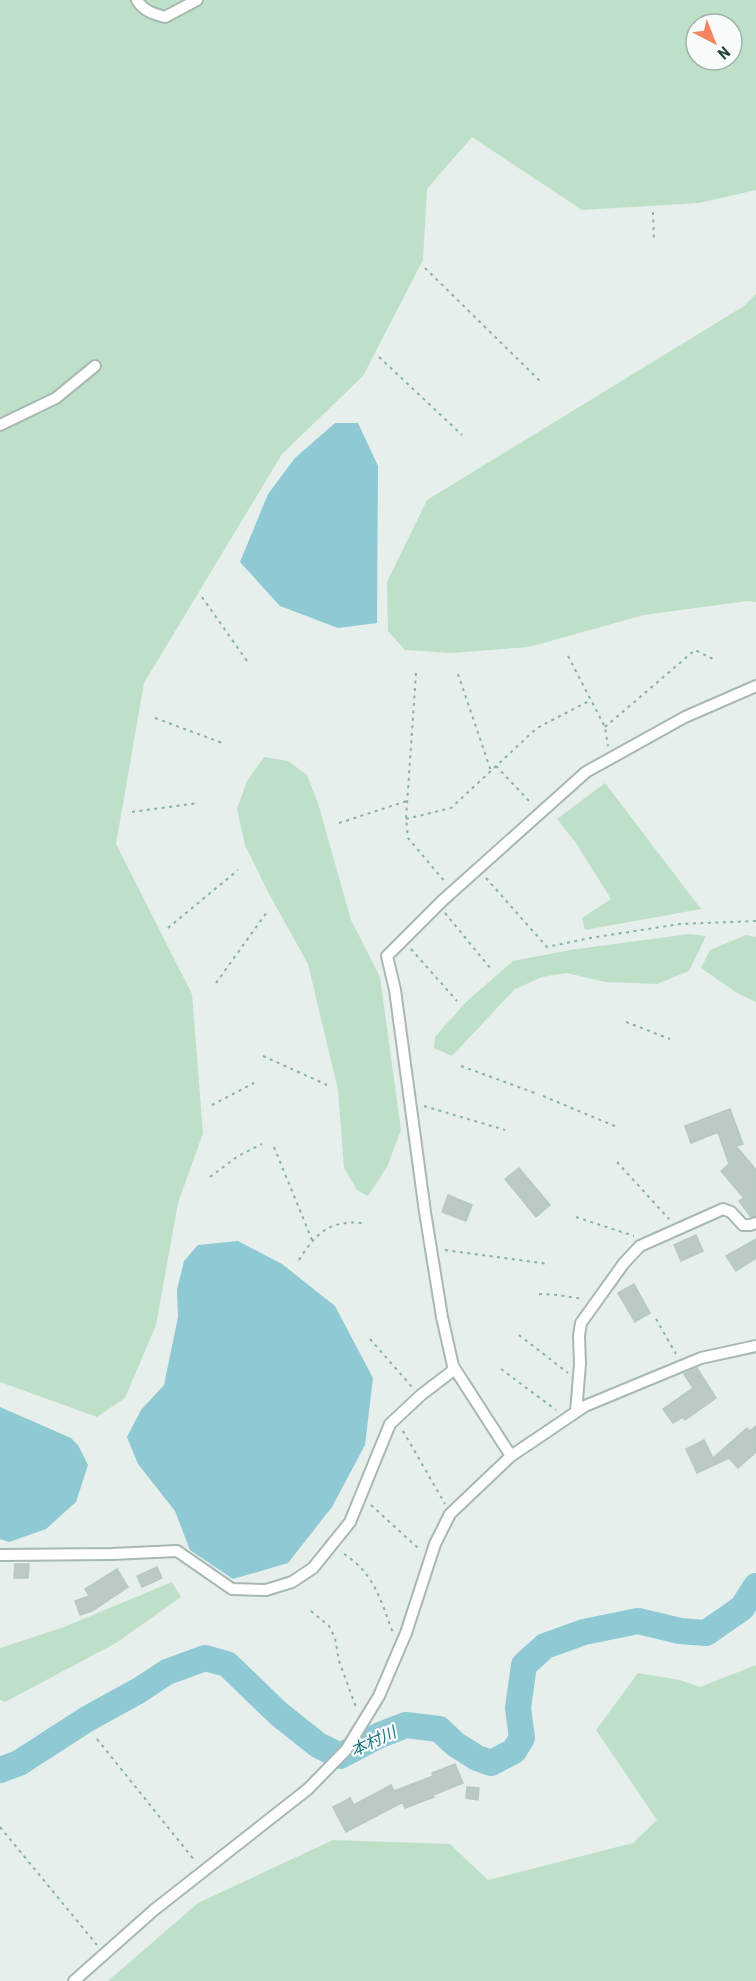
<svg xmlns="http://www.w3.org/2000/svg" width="756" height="1981" viewBox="0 0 756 1981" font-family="'Roboto Condensed','Noto Sans JP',sans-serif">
<rect width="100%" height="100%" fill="#e6efeb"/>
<!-- green -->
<path fill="#bfe0c8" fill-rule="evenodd" d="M0 0H756V190L699 203 582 210 472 137 427 189 423 260 363 376 282 454 144 683 116 844 192 994 203 1133 178 1203 156 1325 125 1398 97 1417 0 1382ZM696 24H732V60H696Z
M756 294V602L747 601 644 615 529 647 451 653 405 650 388 631 387 582 427 500 744 306Z
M264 757 288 761 307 775 318 803 351 920 380 977 401 1130 387 1167 368 1196 357 1190 344 1168 338 1090 308 964 268 892 245 845 237 809 247 781Z
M605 783 701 909 585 930 582 918 611 899 576 843 557 819Z
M689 934 706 936 689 971 657 984 606 982 566 973 542 977 515 989 452 1056 434 1048 435 1037 466 1002 513 961 570 950Z
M746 935 756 937V1002L737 993 701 968 710 950Z
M172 1582 181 1597 116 1643 5 1702 0 1700V1648L64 1627Z
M756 1665V1981H108L198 1903 333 1840 450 1844 488 1880 633 1843 657 1820 596 1730 638 1673 680 1680 700 1687Z"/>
<!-- water -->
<path fill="#8ec9d4" d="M335 423H358L378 466 377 623 338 628 280 606 240 562 268 494 295 458Z
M238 1241 282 1264 335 1306 373 1378 365 1445 332 1507 288 1563 233 1579 190 1550 175 1511 138 1464 127 1437 141 1410 164 1385 178 1317 177 1290 184 1261 198 1245Z
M0 1407 71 1438 78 1445 88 1465 76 1502 46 1529 9 1542 0 1539Z"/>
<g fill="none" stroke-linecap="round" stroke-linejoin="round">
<!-- river -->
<path stroke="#8ec9d4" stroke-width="26" d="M0 1770 19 1763 87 1719 138 1691 167 1672 205 1658 227 1664 279 1714 318 1745 340 1756 380 1735 406 1725 439 1729 455 1744 477 1758 491 1763 514 1751 522 1738 518 1708 524 1665 545 1646 584 1632 638 1621 680 1631 706 1633 742 1608 756 1586"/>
</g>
<!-- building -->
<path fill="#bbcac4" stroke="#b8c9c2" stroke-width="1.5" d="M730 1109 743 1144 736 1146 756 1170V1216L751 1217 739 1201 744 1198 721 1171 729 1164 718 1132 691 1143 685 1126Z
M519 1168 550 1205 536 1217 505 1179Z
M448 1195 472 1205 466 1221 442 1212Z
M696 1235 703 1251 681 1261 674 1245Z
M756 1239V1258L736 1271 726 1256Z
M634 1284 650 1313 635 1322 618 1293Z
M697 1368 716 1398 685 1420 683 1417 673 1423 663 1409 693 1388 684 1374Z
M756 1426V1452L738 1468 729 1458 697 1473 686 1449 704 1440 713 1458 747 1428 750 1431Z
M15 1564H29L28 1578H14Z
M157 1567 162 1578 142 1587 137 1576Z
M117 1569 128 1587 92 1611 80 1615 75 1601 89 1596 85 1589Z
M455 1764 463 1783 433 1795 434 1797 405 1808 403 1802 346 1832 333 1807 350 1798 354 1805 391 1785 394 1791 433 1776 432 1773Z
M467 1787 479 1788 478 1800 466 1798Z"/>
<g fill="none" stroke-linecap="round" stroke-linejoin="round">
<!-- minor casing -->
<g stroke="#a8b8b2" stroke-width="14">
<path id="minor" d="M137 0C143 11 154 14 165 17L197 0
M0 425 56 398 95 366
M576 1412 580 1364 579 1336 581 1323 624 1263 640 1246 723 1209 731 1212 743 1225H750L756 1223
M511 1456 453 1366 442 1317 425 1212 395 990 387 956 442 901 586 772 685 717 756 686
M0 1555 112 1554 177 1551 232 1589 266 1590 292 1582 313 1568 350 1522 390 1424 421 1395 455 1369
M74 1981 154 1910 308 1789 346 1750 379 1696 406 1633 435 1544 450 1514 511 1456 585 1406 701 1358 756 1346"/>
</g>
<!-- path -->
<path stroke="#86b3a5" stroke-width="2" stroke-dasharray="3 4.5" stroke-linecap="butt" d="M653 212 654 242
M425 268 541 382
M379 357 462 435
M202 597 247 661
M568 656 605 727 608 746
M416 673 406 819 408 838 446 883
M458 674 491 771
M155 718 225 744
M605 727 695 650 715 660
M496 766 531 803
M132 812 198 803
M406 819 451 808 537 728 591 700
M339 823 407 801
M486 878 547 947 590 938 680 924 756 921
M445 913 491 969
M168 928 238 870
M411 949 457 1001
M216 983 267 912
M626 1022 670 1039
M263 1056 327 1085
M461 1066 535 1093
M543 1096 617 1127
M212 1105 254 1083
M424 1106 505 1130
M274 1147 312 1240
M617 1162 669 1219
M210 1177 238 1156 262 1144
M576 1217 634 1236
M445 1250 549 1264
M299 1260C316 1233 329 1220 363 1223
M539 1294 559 1295 583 1299
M656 1319 676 1354
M519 1335 568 1373
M370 1339 412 1387
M501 1369 556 1410
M403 1431 445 1504
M371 1505 419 1549
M344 1554C374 1573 381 1601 393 1633
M311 1611 329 1626 335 1638 339 1661 357 1710
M97 1739 195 1861
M0 1827 97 1945"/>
<!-- minor -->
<use href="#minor" stroke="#fff" stroke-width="10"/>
</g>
<g text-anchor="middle" stroke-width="4.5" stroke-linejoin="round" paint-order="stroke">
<!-- water labels -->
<g font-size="16" font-style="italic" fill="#1c6f80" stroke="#f7fbf9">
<text transform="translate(373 1741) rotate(-25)" y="6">本村川</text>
</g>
</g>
<!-- north arrow -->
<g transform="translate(714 42) rotate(138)"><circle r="28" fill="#f7fbf9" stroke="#a3b1ad" stroke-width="1.5"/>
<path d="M0-4.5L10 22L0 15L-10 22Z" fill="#f4845f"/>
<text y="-9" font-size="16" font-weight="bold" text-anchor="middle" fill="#24423a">N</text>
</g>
</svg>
